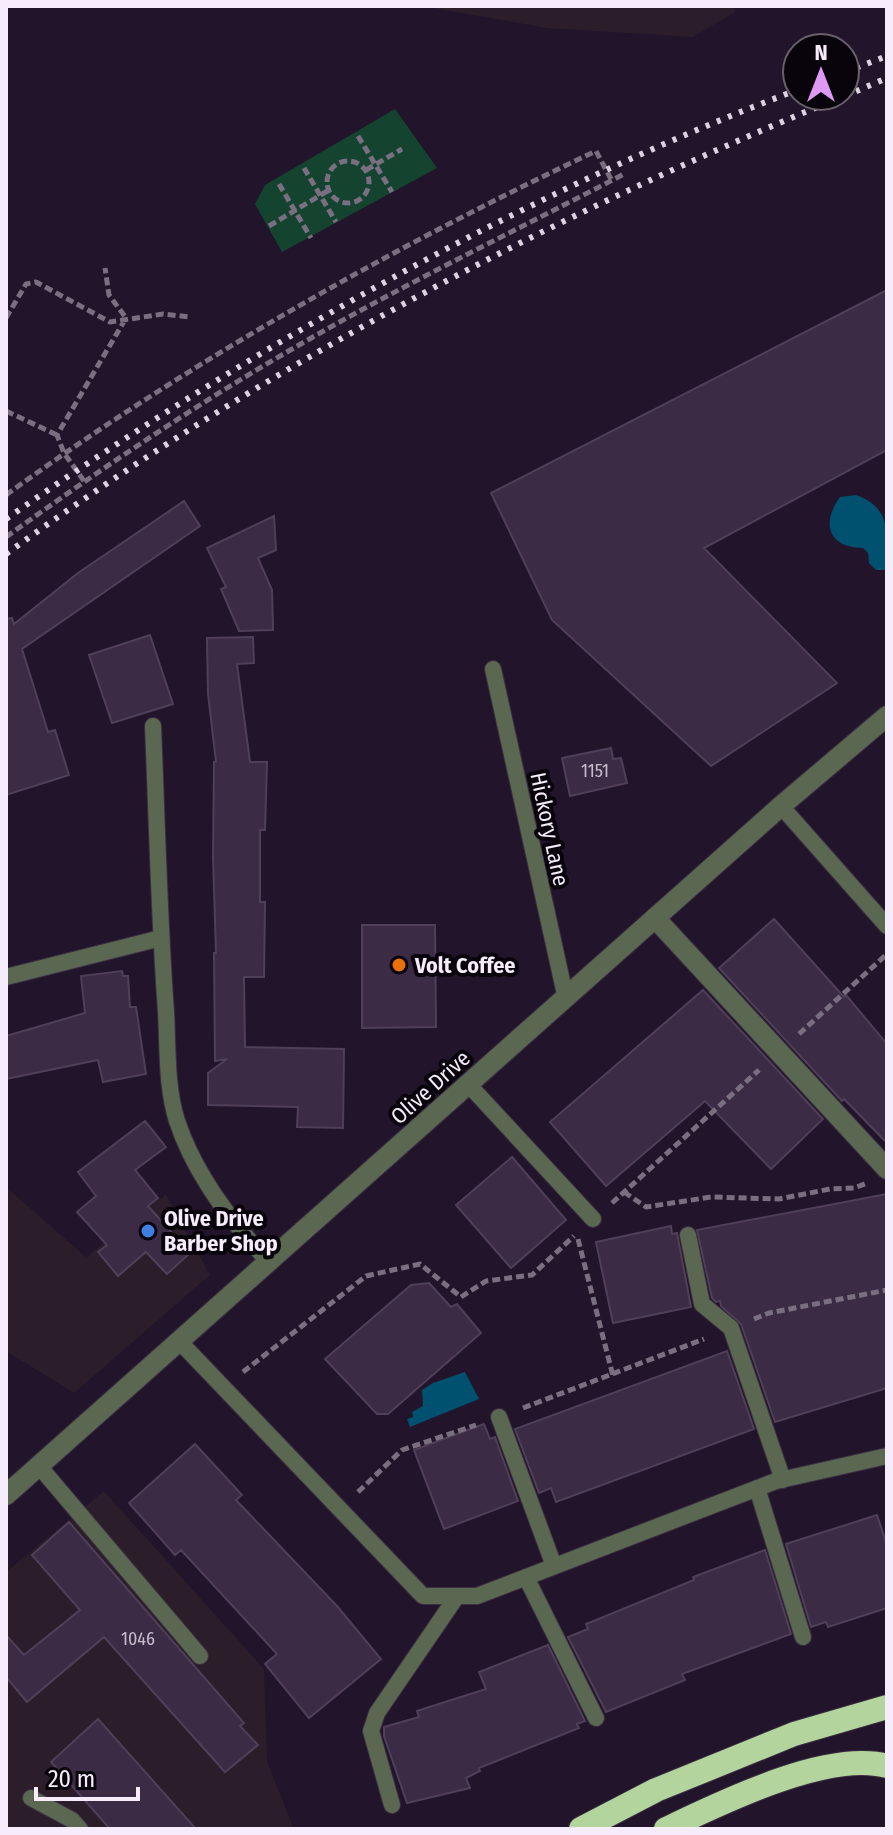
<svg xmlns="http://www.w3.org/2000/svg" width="893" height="1835" viewBox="0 0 893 1835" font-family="'Fira Sans Condensed',sans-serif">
<rect width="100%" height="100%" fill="#22142a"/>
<!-- commercial -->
<path fill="#2b1d29" d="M422 6H733L735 12 693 37 547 28Z
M6 1187 86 1257 166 1194 210 1275 74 1393 6 1351Z
M104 1491 264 1669 267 1761 294 1829H6V1572Z"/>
<!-- green -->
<path fill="#14442f" d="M395 109 437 168 282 252 255 204 265 185Z"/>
<!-- water -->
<path fill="#00506f" d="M856 495C893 508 887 536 887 570H876L869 563 868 553 863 548C828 548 821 523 840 497Z
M465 1372 479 1399 410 1427 407 1419 413 1417 412 1412 423 1406 422 1390 433 1383Z"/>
<!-- building -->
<path fill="#3b2b44" stroke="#4f3f59" stroke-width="2" d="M887 290V450L704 548 837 683 711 766 552 620 491 493Z
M184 501 200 526 22 649 48 732 55 730 69 775 6 795V619L12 618 14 624 78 573Z
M274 516 276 550 258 558 272 590 273 630 239 631 221 589 226 587 207 548Z
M150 635 173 704 112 723 89 655Z
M253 637 254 663 237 664 250 762H267L265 830H260V902H265L264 977H244L245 1047 344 1049 343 1128 297 1127 298 1107 208 1105V1073L227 1059 215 1061 214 953H216L213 857 214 762H216L208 694 207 638Z
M611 748 613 759 621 758 627 783 570 796 562 758Z
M774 919 844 997 846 995 887 1044V1143L844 1099 842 1101 719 968Z
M362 925H435L436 1027 362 1028Z
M122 971 123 976H128L130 1007H136L146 1074 103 1082 98 1060 6 1079V1036L85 1013 81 976Z
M703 990 823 1119 771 1169 705 1101 606 1186 550 1122Z
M145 1121 166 1147 135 1170 158 1198 148 1206 190 1253 167 1274 146 1252 118 1276 98 1252 107 1245 77 1212 96 1196 78 1172Z
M512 1157 566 1220 511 1268 456 1205Z
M887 1194V1388L775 1422 741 1324 721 1306 720 1301 716 1302 712 1298 697 1230Z
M671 1226 672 1234 677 1233 691 1307 613 1323 596 1242Z
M429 1283 451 1307 457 1304 481 1333 388 1414H377L325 1359 411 1285Z
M727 1351 754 1429 556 1502 551 1488 539 1493 515 1429Z
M484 1424 490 1439 495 1437 518 1501 444 1529 414 1450Z
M195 1444 242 1495 236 1500 337 1606 381 1659 309 1718 265 1664 277 1654 181 1550 175 1555 129 1503Z
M877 1515 887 1545V1608L828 1627 826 1622 811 1627 786 1544Z
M69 1522 244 1723 240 1726 258 1745 225 1772 104 1637 27 1702 6 1677V1635L24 1655 80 1610 32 1555Z
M765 1550 791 1634 682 1674 685 1680 606 1712 568 1637 588 1629 586 1624 694 1580 693 1577Z
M548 1645 585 1721 577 1724 579 1728 479 1768 480 1771 466 1778 470 1788 407 1803 384 1736V1727L419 1717 417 1711 486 1689 479 1672Z
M98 1719 196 1829H110L51 1762Z"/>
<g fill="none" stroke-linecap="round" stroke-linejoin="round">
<!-- service casing -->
<g stroke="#3b2e43" stroke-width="18">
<path id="service" d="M493 669 566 999
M153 726C157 821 159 917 166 1012 168 1046 166 1087 177 1121 195 1175 230 1221 269 1262
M781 806 887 926
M6 977 161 938
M469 1085 593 1219
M688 1235 702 1304 731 1328 783 1480
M179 1341 423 1596H477L776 1481 887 1456
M499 1417 554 1566
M39 1466 200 1656
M757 1488 803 1637
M526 1577 596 1718
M31 1798 72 1820 80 1829
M392 1805 371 1731 377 1713 457 1596"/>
</g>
<!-- minor casing -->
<g stroke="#3b2e43" stroke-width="22">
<path id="minor" d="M655 918 887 1169"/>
</g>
<!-- tertiary casing -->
<g stroke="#3b2e43" stroke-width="22">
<path id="tertiary" d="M6 1495 781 806 887 716"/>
</g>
<!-- motorway casing -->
<g stroke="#3b2e43" stroke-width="26">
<path id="motorway" d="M581 1829 656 1790 794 1734 887 1707
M666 1829C721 1803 827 1750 887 1766"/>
</g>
<!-- path -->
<path stroke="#7a6e81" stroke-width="5" stroke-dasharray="8 4" stroke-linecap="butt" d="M358 136 392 192
M327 182a21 21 0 1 1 42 0a21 21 0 1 1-42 0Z
M304 168 336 222
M366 170 402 149
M279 184 311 238
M269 226 329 190
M6 318 26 284 36 282 110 322 163 314 190 317
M6 411 57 435
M84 481 64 453 57 435 126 318 109 295 105 268
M6 495C189 362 391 248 596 151L612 181
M6 537C101 469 198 403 299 345 406 283 517 230 626 173
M799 1034 887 954
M624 1192 646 1207 711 1197 779 1199 830 1189 854 1188 867 1183
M612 1203 759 1070
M578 1239 613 1376
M754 1319 769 1313 887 1290
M243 1372 366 1276 420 1264 461 1297 486 1281 532 1275 574 1236
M523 1408 704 1339
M358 1492 402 1450 476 1425"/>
<!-- service -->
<use href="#service" stroke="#5a6751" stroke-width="16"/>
<!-- minor -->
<use href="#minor" stroke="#5a6751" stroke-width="20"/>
<!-- tertiary -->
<use href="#tertiary" stroke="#5a6751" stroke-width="20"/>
<!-- motorway -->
<use href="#motorway" stroke="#b3d59d" stroke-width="24"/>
<!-- rail -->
<path stroke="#dcd2e2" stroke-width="6" stroke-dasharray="4 8" stroke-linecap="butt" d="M845 72 887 56
M845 96 887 78
M6 519C252 348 516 196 797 90
M6 554C265 366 548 217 844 96"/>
</g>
<!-- markers -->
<circle fill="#e8710a" stroke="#09040c" stroke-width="3" cx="399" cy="965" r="8"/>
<circle fill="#3f7fe0" stroke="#09040c" stroke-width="3" cx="148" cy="1231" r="8"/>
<g text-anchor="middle" stroke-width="8" stroke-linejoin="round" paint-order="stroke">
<!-- number labels -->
<g font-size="18" fill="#c7bcce">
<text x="595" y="777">1151</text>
<text x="138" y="1645">1046</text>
</g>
<!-- street labels -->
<g font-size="22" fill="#f6ecfc" stroke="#09040c">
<text transform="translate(550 829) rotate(78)" y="8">Hickory Lane</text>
<text transform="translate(430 1087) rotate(-42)" y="8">Olive Drive</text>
</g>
<!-- poi labels -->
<g font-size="22" font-weight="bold" fill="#f6ecfc" stroke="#09040c" text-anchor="start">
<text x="415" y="973">Volt Coffee</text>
<text x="164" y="1226">Olive Drive<tspan x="164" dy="25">Barber Shop</tspan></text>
</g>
</g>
<!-- border -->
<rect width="893" height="1835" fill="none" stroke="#f6ecfc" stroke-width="16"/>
<!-- north arrow -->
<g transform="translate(821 72)"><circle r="38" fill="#09040c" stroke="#68616c" stroke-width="2"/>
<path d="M0-6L14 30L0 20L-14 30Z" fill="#dd99f3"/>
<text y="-12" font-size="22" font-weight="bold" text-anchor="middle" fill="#f6ecfc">N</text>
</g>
<!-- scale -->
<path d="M36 1787v12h102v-12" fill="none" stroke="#f6ecfc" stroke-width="4"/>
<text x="48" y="1787" font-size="24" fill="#f6ecfc" stroke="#09040c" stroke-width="6" paint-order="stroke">20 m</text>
</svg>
